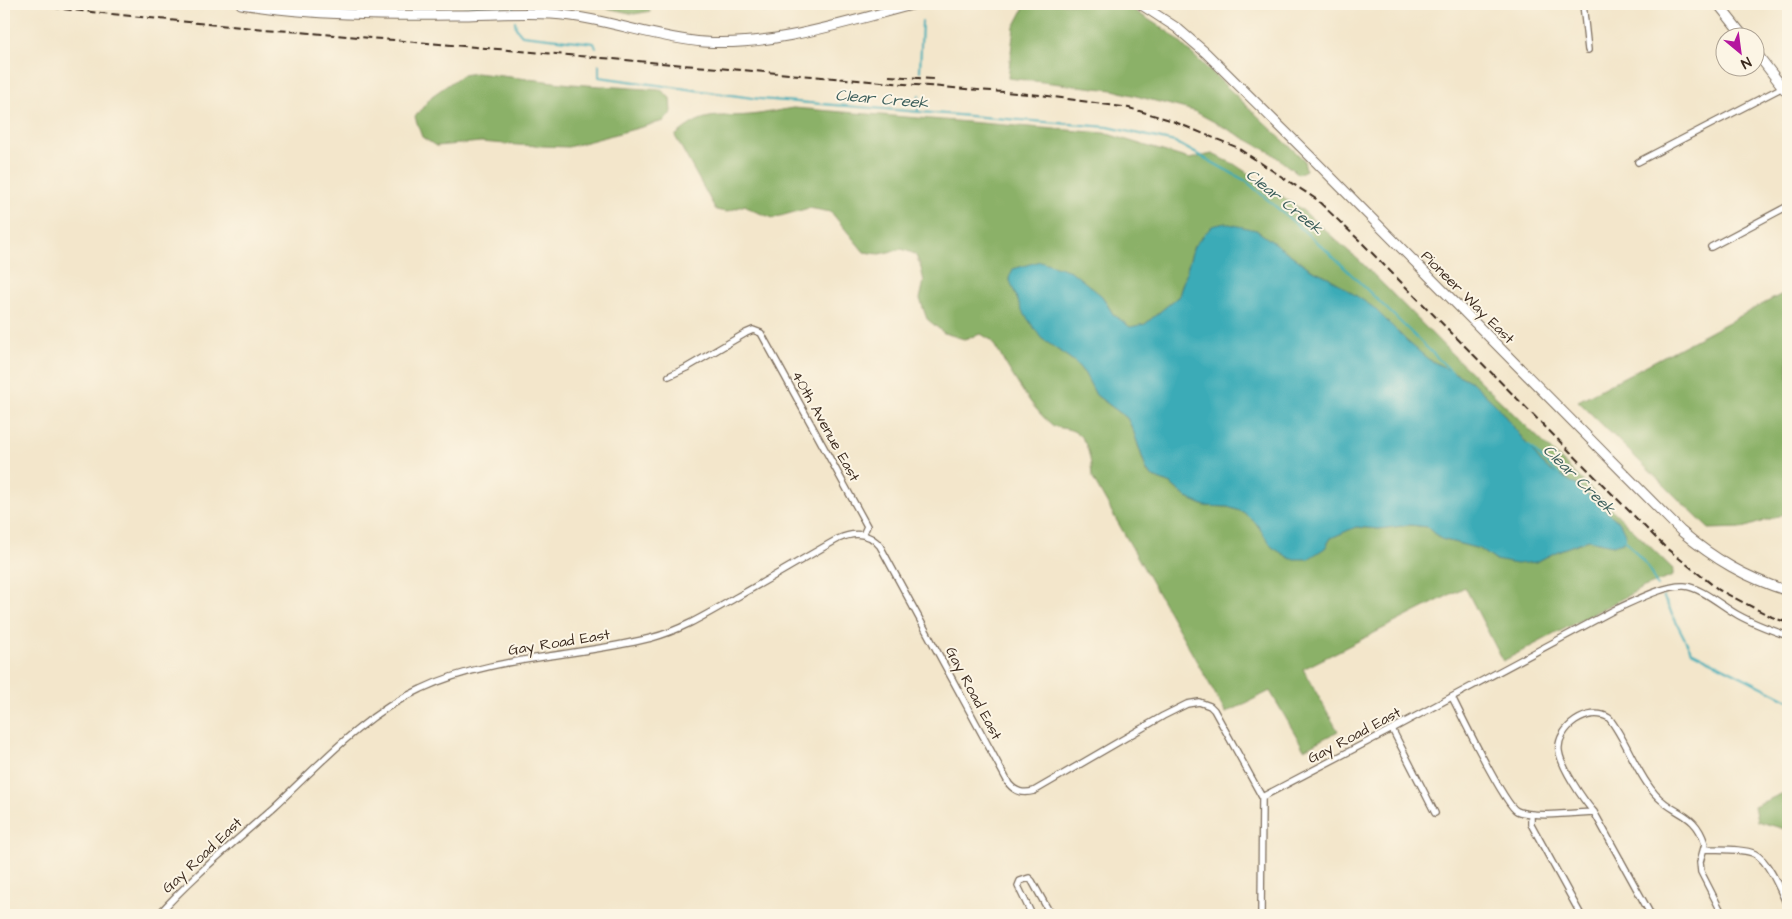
<svg xmlns="http://www.w3.org/2000/svg" width="1792" height="919" viewBox="0 0 1792 919" font-family="'Architects Daughter',sans-serif">
<rect width="100%" height="100%" fill="#fcf5e5"/>
<filter id="ink" filterUnits="userSpaceOnUse"><feTurbulence type="fractalNoise" baseFrequency=".02" numOctaves="2"/><feDisplacementMap in="SourceGraphic" scale="10" xChannelSelector="R" yChannelSelector="G"/><feConvolveMatrix kernelMatrix="1 2 1 2 8 2 1 2 1" color-interpolation-filters="sRGB"/></filter>
<filter id="wash" filterUnits="userSpaceOnUse"><feTurbulence type="fractalNoise" baseFrequency=".0096" numOctaves="4" result="noise"/><feDisplacementMap in="SourceGraphic" scale="20" xChannelSelector="R" yChannelSelector="G"/><feGaussianBlur stdDeviation="1.12" result="paint"/><feColorMatrix in="noise" values="0 0 0 0 0 0 0 0 0 0 0 0 0 0 0 0 0 1.4 0 .05"/><feComposite in="paint" operator="in"/></filter>
<g filter="url(#wash)">
<rect width="100%" height="100%" fill="#f3e6cb"/>
<!-- forest -->
<path fill="#8bb167" stroke="#636e42" fill-rule="evenodd" d="M589 4H643L651 11 634 14Z
M767 4H825L823 9 763 12Z
M1026 4H1116L1135 11 1170 33 1304 160 1306 170 1298 174 1270 152 1194 111 1113 90 1008 78 1014 27Z
M476 73 571 84 661 90 670 98 671 113 664 121 568 147 518 145 481 142 436 146 422 137 415 117 432 96 462 75Z
M793 108 1104 133 1189 159 1212 154 1234 164 1301 209 1362 263 1451 353 1673 569V576L1644 587 1503 661 1465 587 1303 669 1338 731 1304 749 1270 691 1226 713 1092 477C1091 464 1090 448 1081 437 1071 425 1058 431 1051 424 1026 403 1009 368 991 340L981 334 964 339 944 333 927 319 920 299 924 281 920 264 915 254 902 249 879 254 864 252 831 212 809 208 773 218 754 211 745 205 726 212 716 210 675 136C706 110 714 118 750 115 764 114 779 110 793 108ZM1256 230 1309 268 1328 277 1428 359 1472 382 1496 405 1541 462 1550 470 1575 484 1620 523 1625 536 1613 545 1588 540 1560 550 1536 562 1495 560 1480 549 1441 539 1428 527 1410 525 1379 529 1355 527 1331 538 1325 548 1272 547 1256 523 1243 512 1228 507 1205 506 1187 498 1171 484 1153 477 1147 472 1133 430 1127 418 1096 395 1085 374 1075 362 1041 338 1102 296 1113 314 1131 328 1145 324 1179 296 1194 246Z
M1788 291V513L1743 528 1709 529 1578 401Z
M1788 791V830L1757 821 1754 806Z"/>
<!-- water -->
<path fill="#3aabb7" stroke="#3a6a6a" d="M1225 223 1256 230 1309 268 1328 277 1373 307 1407 341 1428 359 1472 382 1496 405 1541 462 1550 470 1575 484 1620 523 1626 536 1623 542 1613 545 1588 540 1560 550 1536 562 1517 564 1495 560 1480 549 1441 539 1428 527 1410 525 1379 529 1356 527 1331 538 1325 548 1308 559H1291L1272 547 1256 523 1243 512 1228 507 1205 506 1187 498 1171 484 1153 477 1147 471 1133 430 1127 418 1096 395 1085 374 1075 362 1041 338 1021 309 1009 278 1013 269 1040 261 1071 271 1102 296 1113 314 1130 327 1145 324 1179 296 1194 246 1212 226Z"/>
<g fill="none" stroke-linecap="round" stroke-linejoin="round">
<!-- stream -->
<path stroke="#3aabb7" stroke-width="2" d="M449 4 514 6V8
M515 21 516 28 522 35 594 43 596 48
M599 65V77L760 99 1108 127 1175 142 1246 181 1326 250 1452 372
M920 71 922 21
M918 111 919 95
M1528 445 1560 476
M1623 537 1648 567 1657 586
M1663 596 1691 651 1788 700"/>
</g>
</g>
<g filter="url(#ink)">
<g fill="none" stroke-linecap="round" stroke-linejoin="round">
<!-- street casing -->
<g stroke="#7b6c5b" stroke-width="8">
<path id="street" d="M1583 4 1588 50
M1638 162 1783 87
M1711 247 1788 206
M669 376 686 368 746 333 753 330 761 333 867 526 863 535
M1452 697C1461 715 1505 806 1517 811 1533 818 1575 813 1594 812
M1392 729 1435 813
M1531 814V824L1581 915
M1704 849C1717 850 1743 848 1755 854 1769 861 1781 892 1788 907
M158 915C194 875 235 842 275 806 320 764 363 715 421 689 490 656 576 657 651 638 682 630 709 613 737 597 771 578 804 558 838 539 853 532 869 532 880 546L1009 784C1016 792 1023 794 1034 791L1163 716 1187 704 1199 702 1210 706 1214 710 1262 797 1392 729 1614 610C1633 602 1664 585 1684 586 1701 587 1723 607 1738 615 1754 624 1771 630 1788 636
M1032 915 1018 886 1020 881 1029 878 1032 881 1051 915
M1261 915 1262 797
M1651 915 1594 812C1583 800 1561 767 1559 751 1556 728 1589 705 1609 718 1627 741 1635 771 1655 794 1674 816 1695 811 1705 844L1700 862 1701 872 1723 915"/>
</g>
<!-- secondary casing -->
<g stroke="#7b6c5b" stroke-width="11">
<path id="secondary" d="M241 4C310 15 383 16 453 15 486 15 519 12 551 14 603 17 653 38 704 42 773 47 849 21 916 4
M1140 4 1177 28 1206 53 1316 162 1681 531C1714 559 1746 578 1788 591
M1718 4 1745 38
M1754 50 1788 94"/>
</g>
<!-- street -->
<use href="#street" stroke="#fff" stroke-width="5.5"/>
<!-- secondary -->
<use href="#secondary" stroke="#fff" stroke-width="9"/>
<!-- rail -->
<path stroke="#3b2a1e" stroke-width="2" stroke-dasharray="8 4" stroke-linecap="butt" d="M28 4 63 9 207 24 916 85 1041 95 1129 108 1170 120 1236 147 1316 199 1359 240 1666 548 1719 590 1772 617 1788 623
M889 76 934 79"/>
</g>
</g>
<g text-anchor="middle" stroke-width="4" stroke-linejoin="round" paint-order="stroke">
<!-- street labels -->
<g font-size="15" fill="#3b2a1e" stroke="#fcf5e5">
<text transform="translate(1468 297) rotate(45)" y="5">Pioneer Way East</text>
<text transform="translate(826 426) rotate(61)" y="5">40th Avenue East</text>
<text transform="translate(559 642) rotate(-9)" y="5">Gay Road East</text>
<text transform="translate(974 693) rotate(62)" y="5">Gay Road East</text>
<text transform="translate(1354 735) rotate(-28)" y="5">Gay Road East</text>
<text transform="translate(202 855) rotate(-43)" y="5">Gay Road East</text>
</g>
<!-- water labels -->
<g font-size="16" font-style="italic" fill="#3b5e5b" stroke="#fcf5e5">
<text transform="translate(882 98) rotate(5)" y="6">Clear Creek</text>
<text transform="translate(1285 201) rotate(39)" y="6">Clear Creek</text>
<text transform="translate(1580 479) rotate(44)" y="6">Clear Creek</text>
</g>
</g>
<!-- margin -->
<rect width="1792" height="919" fill="none" stroke="#fcf5e5" stroke-width="20"/>
<!-- north arrow -->
<g transform="translate(1740 52) rotate(151)"><circle r="24" fill="#fcf5e5" stroke="#afa495"/>
<path d="M0-4L9 19L0 12L-9 19Z" fill="#b5179e"/>
<text y="-8" font-size="14" font-weight="bold" text-anchor="middle" fill="#3b2a1e">N</text>
</g>
</svg>
